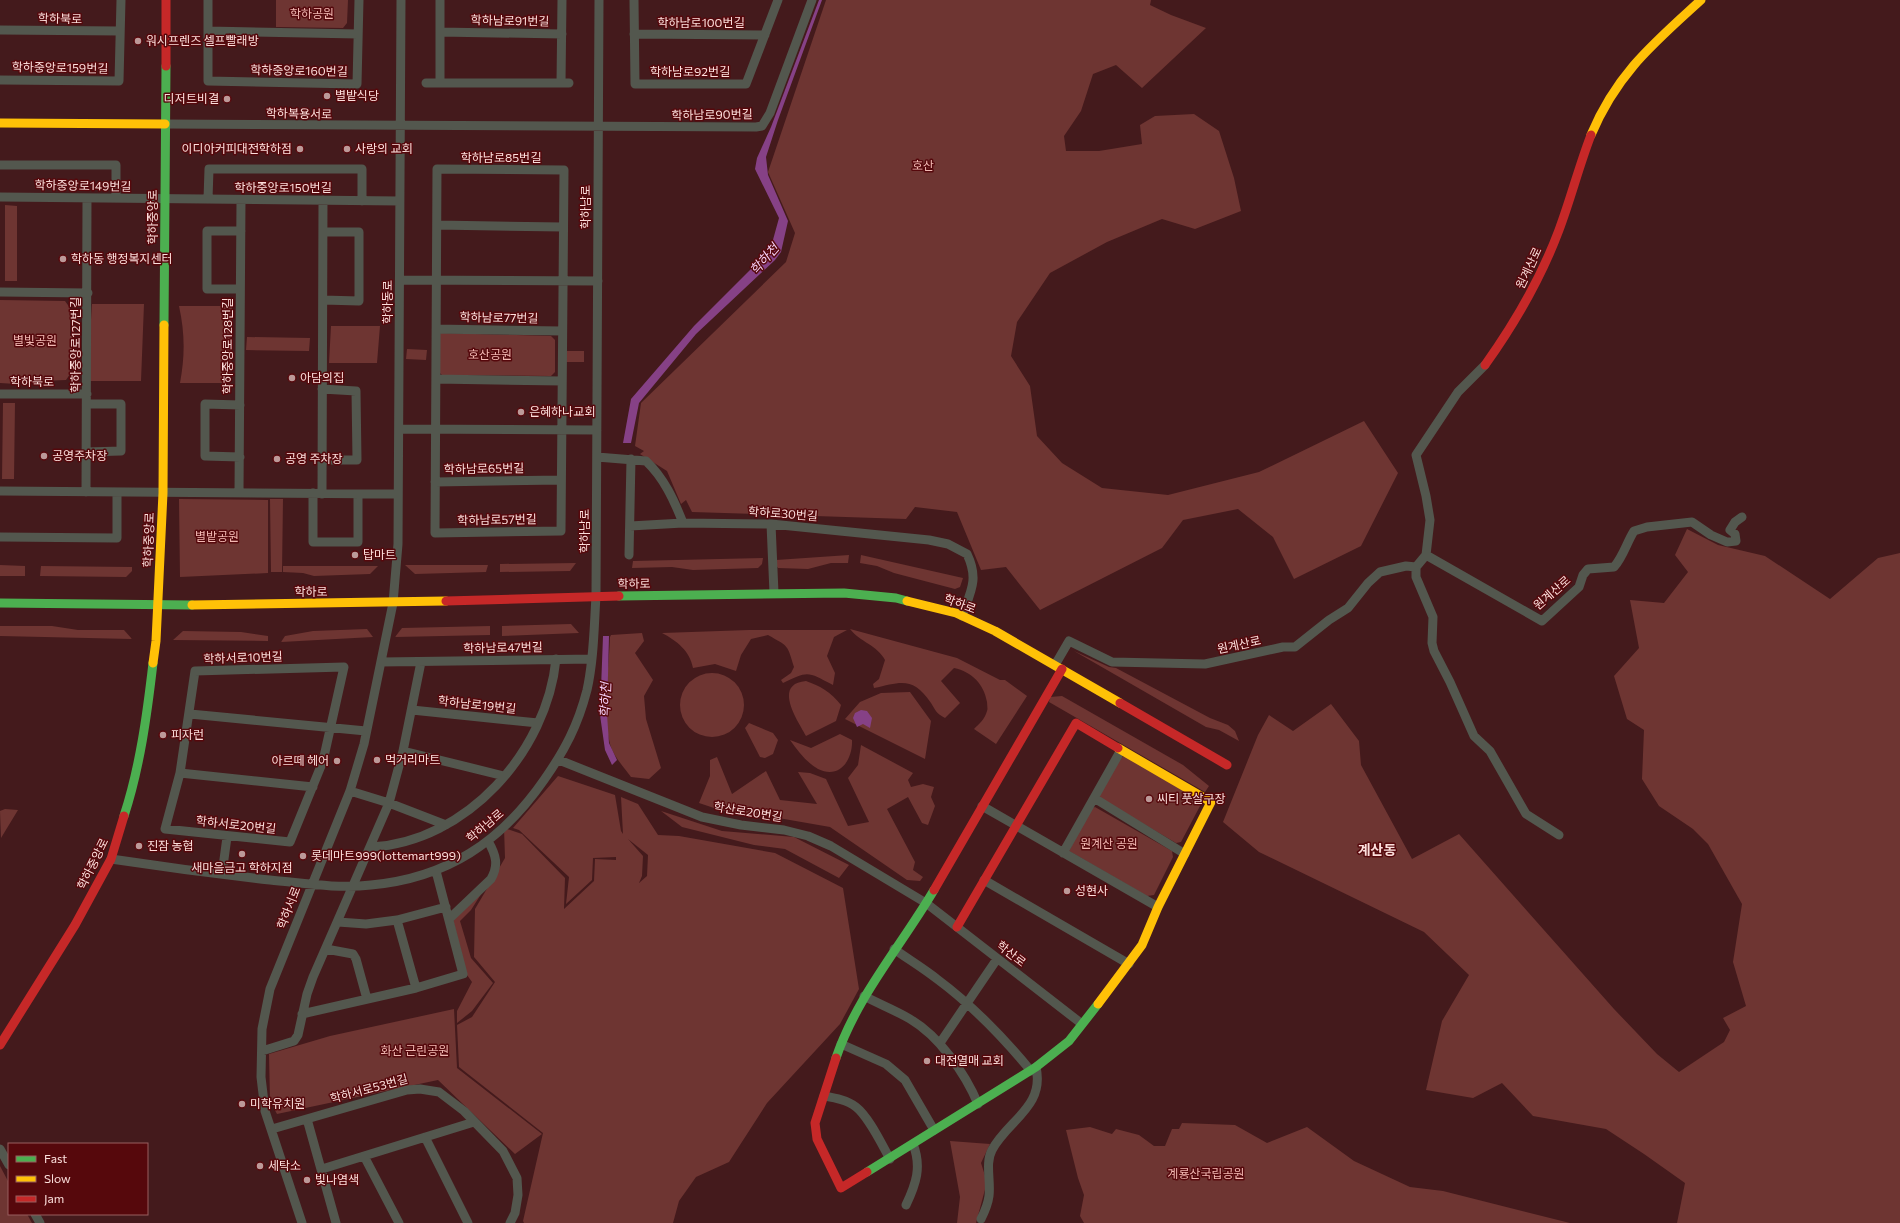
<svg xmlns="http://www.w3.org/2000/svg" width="1900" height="1223" viewBox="0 0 1900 1223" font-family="Commissioner,'Noto Sans KR',sans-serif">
<rect width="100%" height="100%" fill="#441a1c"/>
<!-- green -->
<path fill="#6e3532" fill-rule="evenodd" d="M276 0H348L347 23 343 28 276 27Z
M826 0H1151L1150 5 1171 15 1206 28 1142 88 1116 65 1093 74 1081 111 1064 136 1066 151H1099L1142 144 1140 125 1155 116 1194 114 1219 131 1234 178 1241 211 1195 229 1162 219 1107 242 1050 273 1017 322 1011 356 1030 386 1037 436 1062 463 1102 488 1168 495 1259 472 1364 421 1398 473 1361 546 1294 579 1273 537 1238 509 1183 520 1162 548 1040 610 1006 567 981 570 957 512 915 507 906 519 692 512 686 500 681 504 667 471 640 454 644 451 635 446 641 403 786 262 795 233 768 172Z
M5 205 17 206V281H5Z
M0 300 65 301 70 308V336H74L73 349H70V374L66 380 16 382V384L0 383Z
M92 304H144L141 381H87Z
M179 306H232L230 383H180C185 356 185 333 179 306Z
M331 326H380L377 363H329Z
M441 333 551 336 555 340V372L551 376 442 375 437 370V337Z
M247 337 310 338 309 351 246 350Z
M407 349 427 350 426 360 406 359Z
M565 351H584V362H564Z
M3 403H15L14 479H2Z
M179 499 268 500V573L180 577Z
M270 499H283L282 572H271Z
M1687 529 1718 545 1765 556 1830 599 1878 558 1900 553V1223H1677L1685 1183 1644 1154 1606 1129 1533 1116 1502 1083 1473 1098 1426 1090 1442 1021 1469 975 1424 932 1259 852 1223 822 1258 735 1269 715 1293 731 1331 704 1359 741 1361 765 1412 859 1459 834 1614 1009 1657 1054 1679 1072 1724 1042 1730 1030 1723 1018 1746 1006 1733 962 1742 904 1708 844 1693 829 1659 806 1642 779 1644 730 1627 719 1614 676 1639 648 1630 600 1664 603 1688 572 1675 555Z
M849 555 848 563H831L808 569 778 568 776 565V560Z
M861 555 963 578 960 587 955 589 894 573 877 566 860 563Z
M763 558 762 564 758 568 693 570 672 567 632 568 633 561Z
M576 563 570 571 500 572V564Z
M0 565 25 566V576H0Z
M405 565H488L486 572 415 574Z
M41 566 132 567V571L126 577 40 576Z
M283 566H378L370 574 314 576 303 573 283 572Z
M571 624 579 633 502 636V626Z
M0 626H52L78 630H124L132 639 0 636Z
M490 626V635L395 637 402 628Z
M367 629 373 637 281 642 285 636 313 631Z
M850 629 957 658 1000 680H1005L1027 696 996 744 974 729C979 724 985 719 987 711 988 709 987 705 987 702 984 684 972 672 954 668L941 681 960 703 945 718C936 713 936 711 931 703 913 676 901 682 874 688L873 684 879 679 885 660C877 645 860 642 850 629Z
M749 630H847L834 637 827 656 835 673 833 685C808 672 809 670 783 683L781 680 791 673 794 667C787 644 789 647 768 635L751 639 741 655 736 671 715 664 693 668C690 651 677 641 662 633Z
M183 631 241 632 268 636V641L173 640Z
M642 633 644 641 635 653 653 680 644 696 646 719 661 768 649 779 631 777C624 767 613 756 610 744 602 714 609 668 610 637L611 635Z
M1074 651 1109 667 1116 668 1210 718 1228 725 1235 731 1239 741 1219 730 1206 727Z
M680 705a32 32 0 1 1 64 0a32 32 0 1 1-64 0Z
M806 681C820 686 831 692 841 705L836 721 806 736C798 721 772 684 806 681Z
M910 692 931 721 925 759 845 719 860 702 881 693Z
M1062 696 1183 765 1209 786 1205 792 1049 702 1050 697Z
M749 723 773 733 778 740 773 754 765 758 760 757 745 728Z
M840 734 852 740C853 759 840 780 818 769 806 762 798 751 790 740L811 748Z
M861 745 913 773 908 780 911 787 923 784 934 787 931 797 935 806 928 825 922 823 908 797 887 809 915 862 913 870 923 877 920 881 907 880 830 827 767 816 723 811 699 803 710 776V760L717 757 732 794 766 771 780 800 817 804 798 772 810 773 826 779 848 826 869 822 848 778 858 765Z
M1125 756 1199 800 1200 806 1181 842 1176 843 1100 798 1099 795 1120 758Z
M558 776 615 795 621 831 623 834 621 797 638 804 658 835 679 836 775 853 843 888 859 989 840 1024 767 1103 729 1162 696 1177 679 1201 673 1223H524L523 1221 543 1133 459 1067 457 1025 472 1017 495 982 474 957 475 909 505 858 504 828 522 834 565 878 564 909 594 881 595 859 616 860V857L593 858 592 880 566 904 569 877 519 830 513 828ZM628 839 648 855 647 876 639 883 642 876 643 856Z
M1095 807 1172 851 1173 857 1154 895 1147 896 1069 851 1090 809Z
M5 809 18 810 1 838 0 811Z
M661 811 722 831 794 837 849 865 839 878 785 849 754 845 682 827Z
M485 888 471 910 460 921 471 958 493 983 472 1011 457 1023V1011L472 982 467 975 453 920Z
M454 1009 457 1068 542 1134 515 1154 438 1080 277 1114 270 1101 269 1054 330 1036Z
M1182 1123 1235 1125 1267 1143 1307 1127 1354 1161 1410 1187 1443 1191 1570 1223H1084L1080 1216 1084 1195 1078 1178 1066 1130 1090 1127 1112 1134 1116 1129 1139 1135 1154 1146H1165L1172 1129H1179Z
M950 1141 990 1144 981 1163 987 1182 976 1223H957L960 1197Z
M0 1166 9 1183V1214H27L32 1223H0Z"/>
<!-- water -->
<path fill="#864186" d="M819 0H822L778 120 766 157 768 175 788 221 781 252 775 260 696 334 639 403 631 443H623L631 399 694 326 752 268 771 247 779 218 755 169 757 158 771 127Z
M603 636H609L607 714 609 743 617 760 612 765 605 750 600 715Z
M861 710 867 711 872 718 870 728 863 724 857 727 853 718 855 713Z"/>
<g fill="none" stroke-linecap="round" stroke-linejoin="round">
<!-- street -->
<path stroke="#53574e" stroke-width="9" d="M208 0V81L357 84 359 0
M634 0 635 84H746L778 0
M0 30 120 31
M208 31 358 34
M440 32 562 34
M634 34 765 35
M0 80 119 81 121 0
M426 83H569
M440 83V0
M561 83 562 0
M165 124 756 127 762 126 770 113 812 0
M0 165H116V198
M437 169 564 170 561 531 435 533Z
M0 197 400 201
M208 199 209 169H362V201
M437 225 563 227
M400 280 598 281
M240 289H207V231H241
M0 292 88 293
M323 300 359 301V232H323
M436 329 562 331
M436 379 562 381
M0 394H87
M399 429 597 430
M87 452 121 451V404H87
M240 457 205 456V404L240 405
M597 457 646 461C664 478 674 500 683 523
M322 460H357L356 391 322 389
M435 482 561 480
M0 491 398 494
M86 492 87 198
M239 493 241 200
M313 493V542H358V494
M322 494 323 200
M771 524 774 593
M630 526 683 523 771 524 929 540 948 544 967 554C979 579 971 591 962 616
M0 537 117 538V493
M629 555 631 459
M1426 555 1542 621 1579 587 1583 575 1588 569 1614 567C1623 557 1627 542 1634 531L1647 527 1692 522 1711 535 1727 542 1736 541 1735 534 1730 530 1735 522 1742 517
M1416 567V577L1433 617 1432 643 1434 651 1450 682 1474 736 1490 751 1526 814 1559 835
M381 662 592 659
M1055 665 1069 641 1112 662 1205 664 1283 647H1295L1329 620 1348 608 1368 583 1380 572 1406 566 1416 567 1426 555 1430 520 1426 496 1416 455 1458 392 1485 365
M344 667 323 761 290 842 165 829 180 773 195 671Z
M412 710 538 723
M190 714 366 731
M403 751 504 776
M559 760 702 817 741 825 784 830 808 836 831 846 926 903 1082 1024
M180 773 313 787
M350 791 389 803 446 825
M1094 798 1185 854
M982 806 1158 907
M371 847C467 842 547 751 556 659
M1063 853 1121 750
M111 859C164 867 217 874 270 880 303 883 337 889 371 885 447 878 501 842 544 780 565 750 578 725 587 690 594 659 594 627 596 596L599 0
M222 874 227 837
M984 880 1129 964
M449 919 491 879C499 865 496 855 488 841
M397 920 416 988
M338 922 366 924 397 920 446 907
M326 949 353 954 356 959 367 999
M894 949C908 959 923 968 937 979 972 1005 1003 1037 1031 1071
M864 996C879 1004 895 1010 910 1019 939 1036 965 1073 978 1104
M302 1014 416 988 463 974 436 871
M940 1043 997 959
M841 1044 886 1064 905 1080 934 1130
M262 1051 294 1041 298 1035 307 994 313 977 389 803 403 751 421 662
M824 1096C835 1098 847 1100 856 1107 869 1117 882 1145 890 1159
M307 1119 336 1223
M272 1129 407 1090 420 1089 439 1092 464 1111 503 1151 517 1178 518 1195 515 1213 510 1223
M425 1137 468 1223
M0 1149 9 1165
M364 1156 399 1223
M322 1169 474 1122
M906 1205C916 1184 922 1167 913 1144
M35 1214 40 1223
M981 1219C985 1211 988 1204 989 1196 991 1181 985 1163 992 1150 1008 1120 1045 1107 1036 1067
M302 1223 265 1111 261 1077 262 1029 270 989 350 791 364 744 393 603 398 544 401 0"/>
<!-- fast -->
<path stroke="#4caf50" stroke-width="9" d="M164 325 166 66
M619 596 844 593 896 598 907 601
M0 603 192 605
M124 816C140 767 147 715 153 663
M836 1058C857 996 901 946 934 890
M867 1172 1036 1067 1069 1041 1098 1004"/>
<!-- slow -->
<path stroke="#ffc107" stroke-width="9" d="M0 123 165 124
M1591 135C1617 73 1654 43 1701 0
M907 601 956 613 995 631 1120 703
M192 605 446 601
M153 663 156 641 163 493 164 325
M1098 1004 1142 945 1158 907 1211 802 1118 748"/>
<!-- jam -->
<path stroke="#c62828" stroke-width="9" d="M166 66V0
M1485 365C1515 323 1541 278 1559 230 1571 198 1579 166 1591 135
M446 601 619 596
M1120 703 1227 765
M934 890 1062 669
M957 927 1076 723 1118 748
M0 1045 75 925 111 859 124 816
M836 1058 815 1123 817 1139 841 1188 867 1172"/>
</g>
<!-- markers -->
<g fill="#bc9a99" stroke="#56080c" stroke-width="1.5">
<circle cx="138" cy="41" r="4"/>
<circle cx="327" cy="96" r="4"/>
<circle cx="227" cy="99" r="4"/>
<circle cx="300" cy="149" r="4"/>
<circle cx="347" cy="149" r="4"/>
<circle cx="63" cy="259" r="4"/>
<circle cx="292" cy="378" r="4"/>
<circle cx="521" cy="412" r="4"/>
<circle cx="44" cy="456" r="4"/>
<circle cx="277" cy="459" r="4"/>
<circle cx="355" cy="555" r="4"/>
<circle cx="163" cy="735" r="4"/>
<circle cx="377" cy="760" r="4"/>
<circle cx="337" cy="761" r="4"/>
<circle cx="1149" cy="799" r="4"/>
<circle cx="139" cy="846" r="4"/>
<circle cx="242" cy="854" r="4"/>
<circle cx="303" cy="856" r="4"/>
<circle cx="1067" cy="891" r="4"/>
<circle cx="927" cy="1061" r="4"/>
<circle cx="242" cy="1104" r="4"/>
<circle cx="260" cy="1166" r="4"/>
<circle cx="307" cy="1180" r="4"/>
</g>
<g text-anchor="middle" stroke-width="3" stroke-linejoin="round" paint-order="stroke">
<!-- park labels -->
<g font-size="12" fill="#f2b9b3" stroke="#56080c">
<text x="312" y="18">학하공원</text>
<text x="923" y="170">호산</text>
<text x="35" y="345">별빛공원</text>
<text x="490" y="359">호산공원</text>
<text x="217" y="541">별밭공원</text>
<text x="1109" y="848">원계산 공원</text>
<text x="415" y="1055">화산 근린공원</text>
<text x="1206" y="1178">계룡산국립공원</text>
</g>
<!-- street labels -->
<g font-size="12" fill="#fcdfdc" stroke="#56080c">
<text transform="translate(60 19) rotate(1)" y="4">학하북로</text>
<text transform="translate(510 21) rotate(1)" y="4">학하남로91번길</text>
<text x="701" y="27">학하남로100번길</text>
<text transform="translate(60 68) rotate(1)" y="4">학하중앙로159번길</text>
<text transform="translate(299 71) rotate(1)" y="4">학하중앙로160번길</text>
<text x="690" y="76">학하남로92번길</text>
<text transform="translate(299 114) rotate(1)" y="4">학하복용서로</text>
<text transform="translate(712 115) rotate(-1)" y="4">학하남로90번길</text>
<text x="501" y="162">학하남로85번길</text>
<text transform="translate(83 186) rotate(1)" y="4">학하중앙로149번길</text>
<text x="283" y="192">학하중앙로150번길</text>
<text transform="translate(586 207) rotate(-90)" y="4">학하남로</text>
<text transform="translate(153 217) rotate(-90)" y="4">학하중앙로</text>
<text transform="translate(1529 268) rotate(-65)" y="4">원계산로</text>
<text transform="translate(388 302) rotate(-90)" y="4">학하동로</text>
<text transform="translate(499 318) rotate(1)" y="4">학하남로77번길</text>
<text transform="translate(76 345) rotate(-90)" y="4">학하중앙로127번길</text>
<text transform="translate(228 346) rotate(-90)" y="4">학하중앙로128번길</text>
<text x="32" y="386">학하북로</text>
<text transform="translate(484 469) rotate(-1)" y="4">학하남로65번길</text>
<text transform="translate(783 514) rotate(4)" y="4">학하로30번길</text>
<text transform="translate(497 520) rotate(-1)" y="4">학하남로57번길</text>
<text transform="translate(585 531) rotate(-90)" y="4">학하남로</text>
<text transform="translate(149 540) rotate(-88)" y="4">학하중앙로</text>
<text transform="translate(634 584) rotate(-1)" y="4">학하로</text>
<text x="311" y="596">학하로</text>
<text transform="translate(1552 593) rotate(-41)" y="4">원계산로</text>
<text transform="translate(960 604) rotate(20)" y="4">학하로</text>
<text transform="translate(1239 645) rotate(-12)" y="4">원계산로</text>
<text transform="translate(503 648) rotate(-1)" y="4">학하남로47번길</text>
<text transform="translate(243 658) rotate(-2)" y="4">학하서로10번길</text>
<text transform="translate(477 705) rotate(6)" y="4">학하남로19번길</text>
<text transform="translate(748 812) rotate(9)" y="4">학산로20번길</text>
<text transform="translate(236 825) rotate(6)" y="4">학하서로20번길</text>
<text transform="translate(485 826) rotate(-40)" y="4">학하남로</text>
<text transform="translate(93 864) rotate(-64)" y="4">학하중앙로</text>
<text transform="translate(289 908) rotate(-69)" y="4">학하서로</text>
<text transform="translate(1011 954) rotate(38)" y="4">학산로</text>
<text transform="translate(369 1089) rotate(-15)" y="4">학하서로53번길</text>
</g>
<!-- poi labels -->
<g font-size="12" fill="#fcdfdc" stroke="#56080c" text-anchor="start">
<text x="146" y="45">워시프렌즈 셀프빨래방</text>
<text x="335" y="100">별밭식당</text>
<text x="219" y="103" text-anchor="end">디저트비결</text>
<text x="292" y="153" text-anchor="end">이디아커피대전학하점</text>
<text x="355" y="153">사랑의 교회</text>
<text x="71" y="263">학하동 행정복지센터</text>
<text x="300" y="382">아담의집</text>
<text x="529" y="416">은혜하나교회</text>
<text x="52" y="460">공영주차장</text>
<text x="285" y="463">공영 주차장</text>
<text x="363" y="559">탑마트</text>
<text x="171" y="739">피자런</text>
<text x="385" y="764">먹거리마트</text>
<text x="329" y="765" text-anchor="end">아르떼 헤어</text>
<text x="1157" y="803">씨티 풋살구장</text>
<text x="147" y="850">진잠 농협</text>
<text x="311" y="860">롯데마트999(lottemart999)</text>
<text x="242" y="872" text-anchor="middle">새마을금고 학하지점</text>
<text x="1075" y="895">성현사</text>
<text x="935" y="1065">대전열매 교회</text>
<text x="250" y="1108">미학유치원</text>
<text x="268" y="1170">세탁소</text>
<text x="315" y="1184">빛나염색</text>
</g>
<!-- water labels -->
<g font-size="13" font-style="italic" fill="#f6d0f7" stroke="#56080c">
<text transform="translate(764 259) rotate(-49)" y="5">학하천</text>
<text transform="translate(605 700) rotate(-88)" y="5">학하천</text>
</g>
<!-- quarter labels -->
<g font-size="14" font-weight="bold" fill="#fcdfdc" stroke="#56080c">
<text x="1377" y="855">계산동</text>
</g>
</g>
<!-- legend -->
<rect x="8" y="1143" width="140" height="72" fill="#56080c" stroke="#985e5f"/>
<rect x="16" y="1156" width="20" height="6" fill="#4caf50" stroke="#985e5f"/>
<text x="44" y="1163" font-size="12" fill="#fcdfdc">Fast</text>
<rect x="16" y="1176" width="20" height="6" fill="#ffc107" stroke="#985e5f"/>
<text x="44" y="1183" font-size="12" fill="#fcdfdc">Slow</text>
<rect x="16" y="1196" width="20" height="6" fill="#c62828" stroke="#985e5f"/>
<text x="44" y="1203" font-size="12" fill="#fcdfdc">Jam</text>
</svg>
